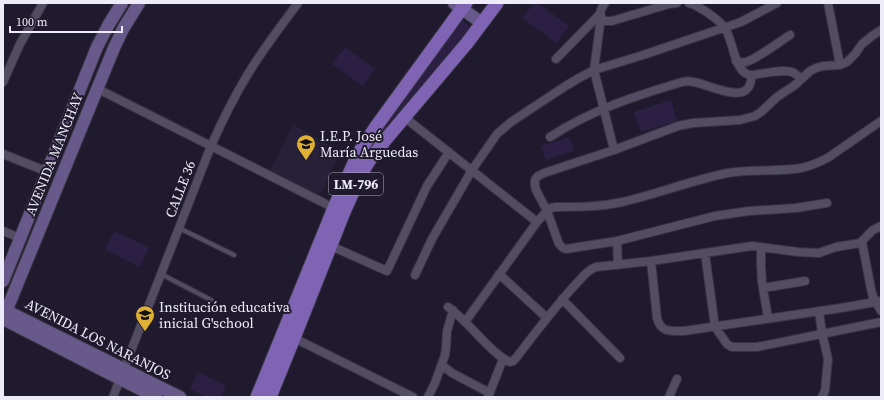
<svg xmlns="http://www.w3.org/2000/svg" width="884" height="400" viewBox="0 0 884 400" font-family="'Source Serif 4',serif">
<rect width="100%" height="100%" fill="#1f1a2d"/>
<!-- built -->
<path fill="#272039" d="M293 124 340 152 322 192 317 194 270 171Z"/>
<!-- green -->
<path fill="#2b1f43" d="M534 3H538L569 26 556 43 522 18Z
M462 21C465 22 469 25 470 28L426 82 388 125 366 155 354 174 363 153 459 22Z
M345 47 375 69 363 86 332 64Z
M671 100 677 121 641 132 634 112Z
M570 137 574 151 546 160 541 146Z
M114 231 149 247 140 267 105 250Z
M198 372 226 386 221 397H206L190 389Z"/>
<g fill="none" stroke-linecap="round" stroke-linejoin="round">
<!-- lane casing -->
<g stroke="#373342" stroke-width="6">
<path id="lane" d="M179 228 234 255
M161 274 211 300"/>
</g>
<!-- street casing -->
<g stroke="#373342" stroke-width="10">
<path id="street" d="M605 3C601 9 598 13 603 20L606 21H612L669 4 677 3
M689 3C698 5 718 19 724 27 734 38 733 75 752 75 762 74 786 68 794 73 796 74 799 77 801 79
M828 3 840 65
M601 17 594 70 614 150
M556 59 600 14
M736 61C740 62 743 63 746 62 757 59 779 42 790 35
M3 82 20 44 43 3
M96 88 334 208
M404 117 537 222
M550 137C591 110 635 96 682 82 686 81 690 81 694 82 706 84 738 100 747 89 751 86 751 79 752 75
M3 154 48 172
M827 203 796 208 749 211 715 216 617 241 566 249 563 248 559 244 547 211 536 190 535 186V180L538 176 544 173 614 150 678 126 693 123 740 120 755 116 761 112 777 97 795 85 810 71 816 68 823 66 840 65 847 62 855 54 862 44 872 36 881 30
M3 231 20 238
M617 241 618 265
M862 242 871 289 873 297 881 311
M331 246 387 271 427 186 449 152
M761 247V266L762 282 768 318
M705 253 715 327 727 344 732 347H757L881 322
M651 261 657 318C661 333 671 331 684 331L841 308 881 301
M499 274 547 318
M415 275 432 239 472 170 490 144 497 134 511 122 564 87 579 78 594 70 640 56 741 22 777 3
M763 288 805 281
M562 299 620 358
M448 307C465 319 478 337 494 351 499 355 504 360 510 362L513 361 516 358C535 333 554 308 575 285 582 278 587 270 596 267L651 261 752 246 798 252 819 253 836 247 860 243 873 230 881 226
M819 311 822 333 828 359 825 391 822 397
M465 322 537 222 547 211 551 208 556 207C578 207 600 207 622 202 658 194 692 180 728 173 752 169 777 172 801 168 811 166 820 162 829 157L881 121
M294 338 413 397
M442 365 452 373 490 393
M113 397 211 146C222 121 234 97 248 74 263 49 281 26 298 3
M428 397 435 383 445 355 446 348 447 331 453 310
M488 397 503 359
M669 397 677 379"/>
</g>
<!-- secondary casing -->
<g stroke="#373342" stroke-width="14">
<path id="secondary" d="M454 3 482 23
M3 281 97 47 109 24 122 3
M3 309 180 397
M3 319 114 48 123 29 139 3
M3 319 120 379 156 397"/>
</g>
<!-- primary casing -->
<g stroke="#373342" stroke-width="15">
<path id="primary" d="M257 397 334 208 358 154 375 128 466 3
M270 397 294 338 344 212 361 174 369 161 386 139 467 43 497 3"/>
</g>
<!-- lane -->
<use href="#lane" stroke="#534d63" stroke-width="4"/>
<!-- street -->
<use href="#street" stroke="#534d63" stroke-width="8"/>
<!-- secondary -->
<use href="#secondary" stroke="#68598b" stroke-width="12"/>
<!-- primary -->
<use href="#primary" stroke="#7e64b2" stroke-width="13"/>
</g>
<!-- icons -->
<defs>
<g id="school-pin" transform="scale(1)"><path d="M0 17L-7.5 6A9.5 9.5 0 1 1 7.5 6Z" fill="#dfb034" stroke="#1f1a2d"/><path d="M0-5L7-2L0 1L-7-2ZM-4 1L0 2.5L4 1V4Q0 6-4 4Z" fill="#111"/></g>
</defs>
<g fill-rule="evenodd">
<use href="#school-pin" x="306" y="144"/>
<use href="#school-pin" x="145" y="315"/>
</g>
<g text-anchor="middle" stroke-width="4" stroke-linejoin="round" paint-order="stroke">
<!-- shield labels -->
<rect fill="#1f1a2d" stroke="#b1adbc" stroke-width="1" x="329" y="173" width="54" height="22" rx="3"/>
<g font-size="13" font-weight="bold" fill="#efecf9">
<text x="356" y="189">LM-796</text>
</g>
<!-- poi labels -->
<g font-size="14" fill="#efecf9" stroke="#1f1a2d" text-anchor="start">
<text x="320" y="141">I.E.P. José<tspan x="320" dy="16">María Arguedas</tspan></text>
<text x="159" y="312">Institución educativa<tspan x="159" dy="16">inicial G'school</tspan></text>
</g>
<!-- street labels -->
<g font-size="14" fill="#efecf9" stroke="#1f1a2d">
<text transform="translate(54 154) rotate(-68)" y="5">AVENIDA MANCHAY</text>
<text transform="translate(180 189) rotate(-69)" y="5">CALLE 36</text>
<text transform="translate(98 339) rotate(27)" y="5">AVENIDA LOS NARANJOS</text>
</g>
</g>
<!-- border -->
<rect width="884" height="400" fill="none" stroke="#efecf9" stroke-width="8"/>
<!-- scale -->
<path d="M10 26v6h112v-6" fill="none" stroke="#efecf9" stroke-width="2"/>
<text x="16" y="26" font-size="12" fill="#efecf9" stroke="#1f1a2d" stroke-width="3" paint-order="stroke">100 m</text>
</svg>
